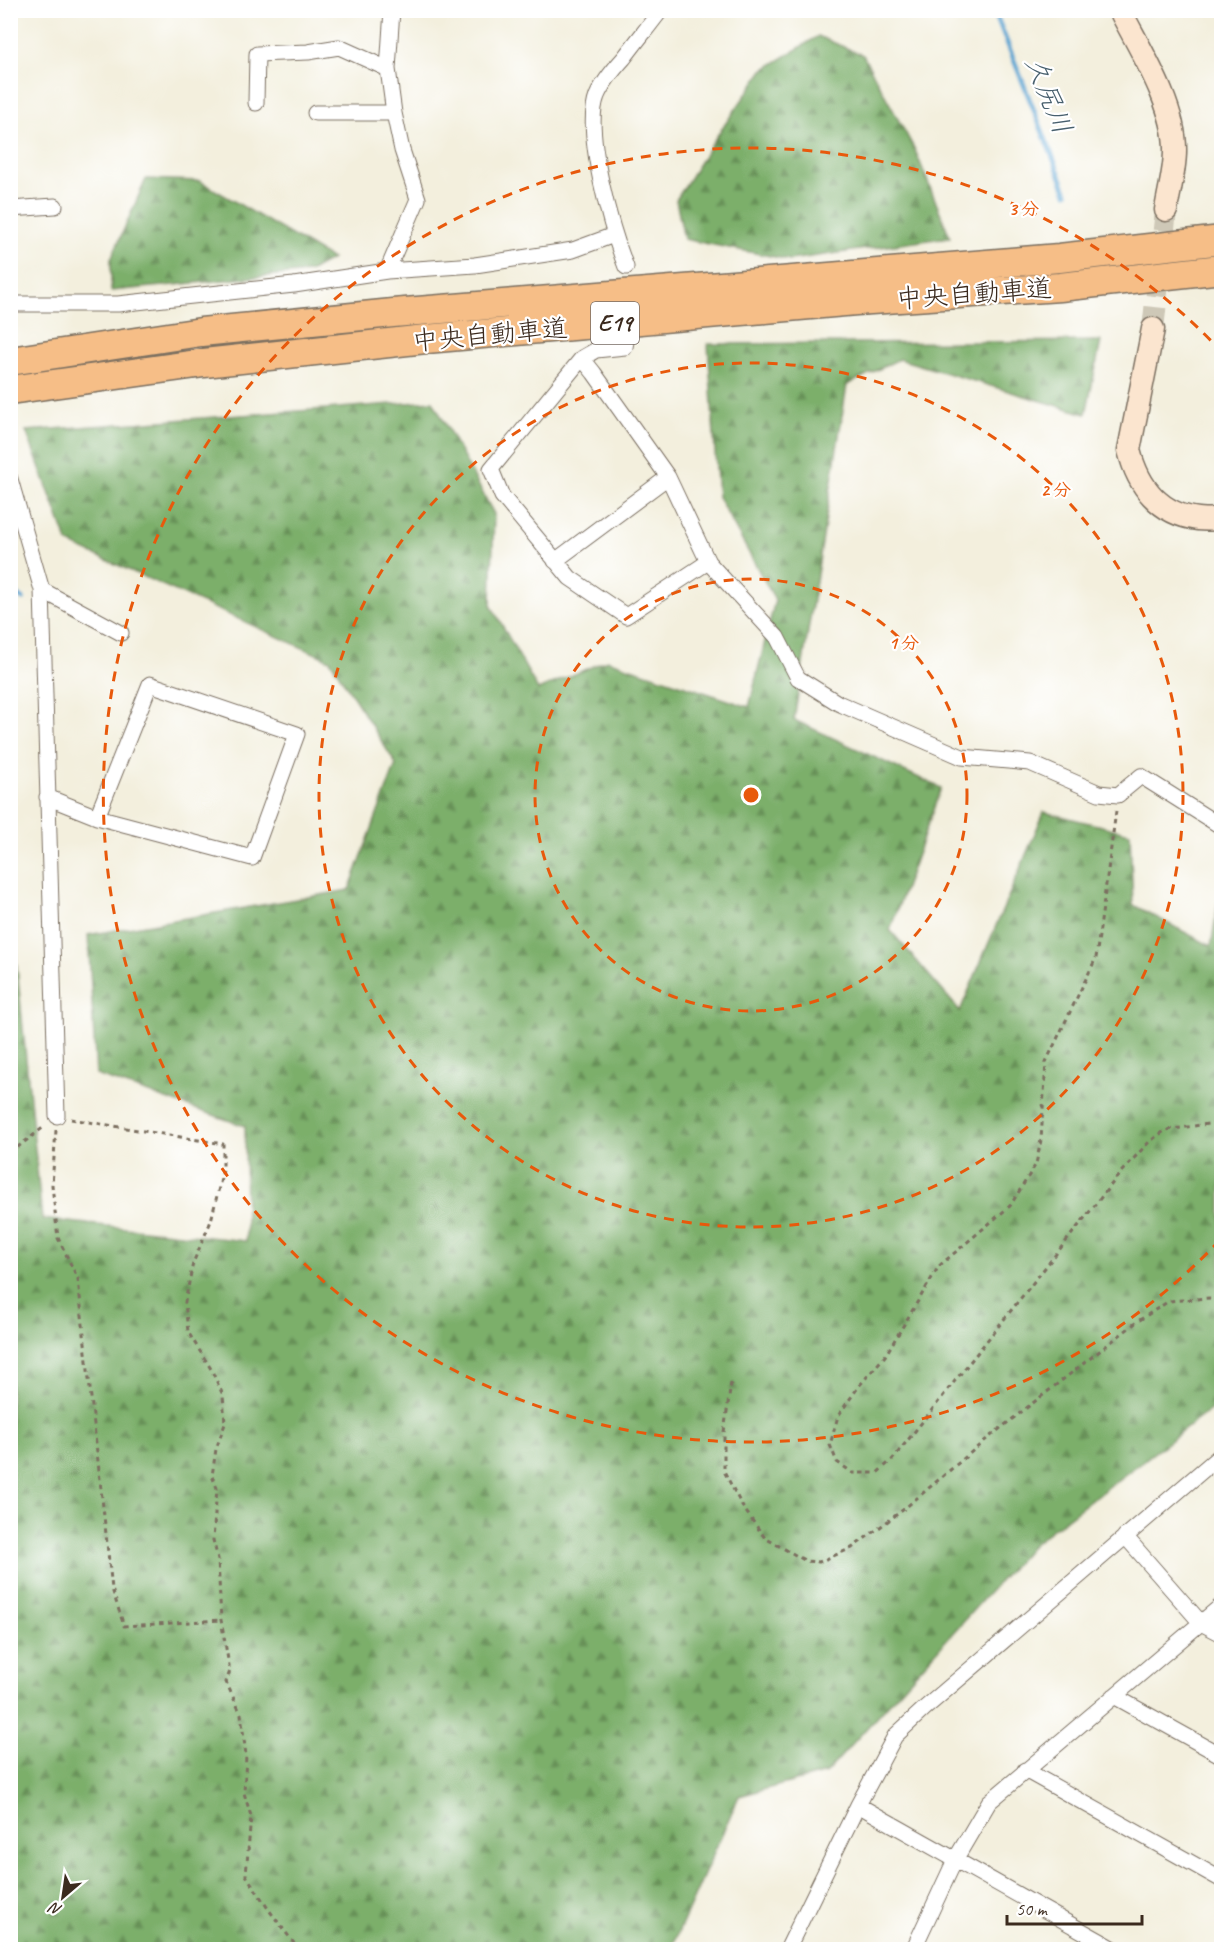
<svg xmlns="http://www.w3.org/2000/svg" width="1232" height="1960" viewBox="0 0 1232 1960" font-family="Caveat,'Klee One',sans-serif">
<defs>
<pattern id="forest-firs" width="22" height="20" patternUnits="userSpaceOnUse" patternTransform="scale(1.5)"><rect width="22" height="20" fill="#7baf6a"/><path d="M5 1l3.5 6h-7zM16 11l3.5 6h-7z" fill="#668f57"/></pattern>
</defs>
<rect width="100%" height="100%" fill="#fff"/>
<filter id="ink" filterUnits="userSpaceOnUse"><feTurbulence type="fractalNoise" baseFrequency=".0167" numOctaves="2"/><feDisplacementMap in="SourceGraphic" scale="12" xChannelSelector="R" yChannelSelector="G"/><feConvolveMatrix kernelMatrix="1 2 1 2 8 2 1 2 1" color-interpolation-filters="sRGB"/></filter>
<filter id="wash" filterUnits="userSpaceOnUse"><feTurbulence type="fractalNoise" baseFrequency=".008" numOctaves="4" result="noise"/><feDisplacementMap in="SourceGraphic" scale="24" xChannelSelector="R" yChannelSelector="G"/><feGaussianBlur stdDeviation="1.35" result="paint"/><feColorMatrix in="noise" values="0 0 0 0 0 0 0 0 0 0 0 0 0 0 0 0 0 1.4 0 .05"/><feComposite in="paint" operator="in"/></filter>
<g filter="url(#wash)">
<rect width="100%" height="100%" fill="#f3efdd"/>
<!-- forest -->
<path fill="url(#forest-firs)" stroke="#5b6c44" stroke-width="1.5" d="M818 36 863 55 915 150 950 237 790 260 684 239 676 200 712 143 763 70Z
M146 179 200 181 332 259 309 272 111 291V259Z
M1101 341 1086 414 899 359 847 385 794 720 941 788 890 930 960 1011 1044 812 1130 833 1133 905 1211 946 1221 887V1402L1033 1544 826 1773 739 1796 671 1949H11L10 898 42 1219 246 1241 245 1126 96 1075 88 935 349 890 396 764 330 660 68 543 26 431 433 401 494 514 491 605 538 690 607 660 749 707 775 600 718 497 708 344Z"/>
<g fill="none" stroke-linecap="round" stroke-linejoin="round">
<!-- stream -->
<path stroke="#57a2cf" stroke-width="5" d="M994 10 1067 193
M10 590 23 599"/>
</g>
</g>
<g filter="url(#ink)">
<g fill="none" stroke-linecap="round" stroke-linejoin="round">
<!-- secondary-tunnel -->
<path stroke="#cec8b7" stroke-width="22" stroke-dasharray="22 11" stroke-linecap="butt" d="M1153 329 1166 210"/>
<!-- street casing -->
<g stroke="#7b6f61" stroke-width="17">
<path id="street" d="M256 103 257 54 308 52 339 47 388 69
M315 113H394
M10 209 55 206
M626 267C612 231 583 131 597 96 603 82 614 69 624 58 636 42 649 26 661 10
M387 271 418 199 402 150 394 113 388 69 392 10
M10 304H118L294 285 387 271 475 265 573 250 614 235
M628 331 625 347 596 350 582 358 491 469 502 496 570 578 626 616 708 562
M582 358 594 373 668 477 708 562 777 637 798 678 838 703 962 757 1030 763 1099 793 1118 795 1141 776 1222 827
M10 479 42 590 57 1116
M555 561 668 477
M42 590 121 633
M47 797 97 817 252 858 297 734 150 684 97 817
M1125 1536 1201 1623 1222 1634
M1114 1696 1222 1756
M1025 1770 1222 1880
M858 1805 1116 1950
M787 1950 858 1805 895 1736 925 1708 1222 1454
M913 1950 955 1860 989 1802 1222 1605"/>
</g>
<!-- secondary casing -->
<g stroke="#7b6f61" stroke-width="25">
<path id="secondary" d="M1120 10C1140 50 1176 106 1175 151 1175 170 1169 191 1166 210
M1153 329 1129 450C1138 486 1159 514 1198 519 1205 520 1214 519 1222 519"/>
</g>
<!-- highway casing -->
<g stroke="#7b6f61" stroke-width="31">
<path id="highway" d="M10 361 201 332 393 313 1059 258 1222 240
M10 390 204 363 426 339 856 301 1060 287 1222 269"/>
</g>
<!-- path -->
<path stroke="#7b6f61" stroke-width="3" stroke-dasharray="4.5 4.5" stroke-linecap="butt" d="M1116 811 1096 958 1046 1062 1041 1140 1036 1164 1010 1206 939 1266 885 1356 859 1386 838 1416 830 1445 837 1462 853 1473H877L892 1460 1122 1171 1150 1141 1166 1130 1222 1122
M71 1119 223 1144V1170L211 1221 193 1263 185 1302 188 1332 211 1369 223 1395 225 1424 216 1449 212 1476 217 1488 213 1540 218 1559 221 1620 230 1671 226 1682 241 1714 246 1756 244 1793 251 1816 246 1875 269 1910 299 1950
M56 1130 52 1185 58 1238 78 1279 112 1589 124 1626 221 1620
M10 1153 44 1127
M731 1383 724 1432V1471L742 1506 765 1538 806 1561 819 1562 852 1548 904 1509 988 1438 1138 1321 1169 1301 1222 1297"/>
<!-- street -->
<use href="#street" stroke="#fff" stroke-width="15"/>
<!-- secondary -->
<use href="#secondary" stroke="#fbe5cf" stroke-width="22"/>
<!-- highway -->
<use href="#highway" stroke="#f6be87" stroke-width="28"/>
</g>
</g>
<!-- distance rings -->
<g fill="none" stroke="#e8590c" stroke-width="3" stroke-dasharray="10 8">
<circle cx="751" cy="795" r="216"/>
<circle cx="751" cy="795" r="432"/>
<path d="M1220 1240A647 647 0 1 1 1220 350"/>
</g>
<g text-anchor="middle" stroke-width="4.5" stroke-linejoin="round" paint-order="stroke">
<!-- shield labels -->
<rect fill="#fff" stroke="#766a62" stroke-width="1.5" x="591" y="302" width="48" height="42" rx="4.5"/>
<g font-size="24" font-weight="bold" fill="#3b2a1e">
<text x="615" y="331">E19</text>
</g>
<!-- street labels -->
<g font-size="26" fill="#3b2a1e" stroke="#fff">
<text transform="translate(974 293) rotate(-4)" y="9">中央自動車道</text>
<text transform="translate(490 334) rotate(-5)" y="9">中央自動車道</text>
</g>
<!-- water labels -->
<g font-size="27" font-style="italic" fill="#48606e" stroke="#fff">
<text transform="translate(1049 95) rotate(68)" y="9">久尻川</text>
</g>
</g>
<circle cx="751" cy="795" r="9" fill="#e8590c" stroke="#fff" stroke-width="3"/>
<g font-size="18" text-anchor="middle" font-weight="bold" fill="#e8590c" stroke="#fff" stroke-width="4.5" stroke-linejoin="round" paint-order="stroke">
<text x="1024" y="215">3 分</text>
<text x="1056" y="496">2 分</text>
<text x="904" y="649">1 分</text>
</g>
<!-- margin -->
<rect width="1232" height="1960" fill="none" stroke="#fff" stroke-width="36"/>
<!-- north arrow -->
<g transform="translate(63 1897) rotate(209)" stroke="#ffffff" stroke-width="4.5" paint-order="stroke">
<path d="M0-4.5L10 22L0 15L-10 22Z" fill="#3b2a1e"/>
<text y="-9" font-size="16" font-weight="bold" text-anchor="middle" fill="#3b2a1e">N</text>
</g>
<!-- scale -->
<path d="M1007 1915v9h135v-9" fill="none" stroke="#3b2a1e" stroke-width="3"/>
<text x="1016" y="1915" font-size="18" fill="#3b2a1e" stroke="#ffffff" stroke-width="4.5" paint-order="stroke">50 m</text>
</svg>
